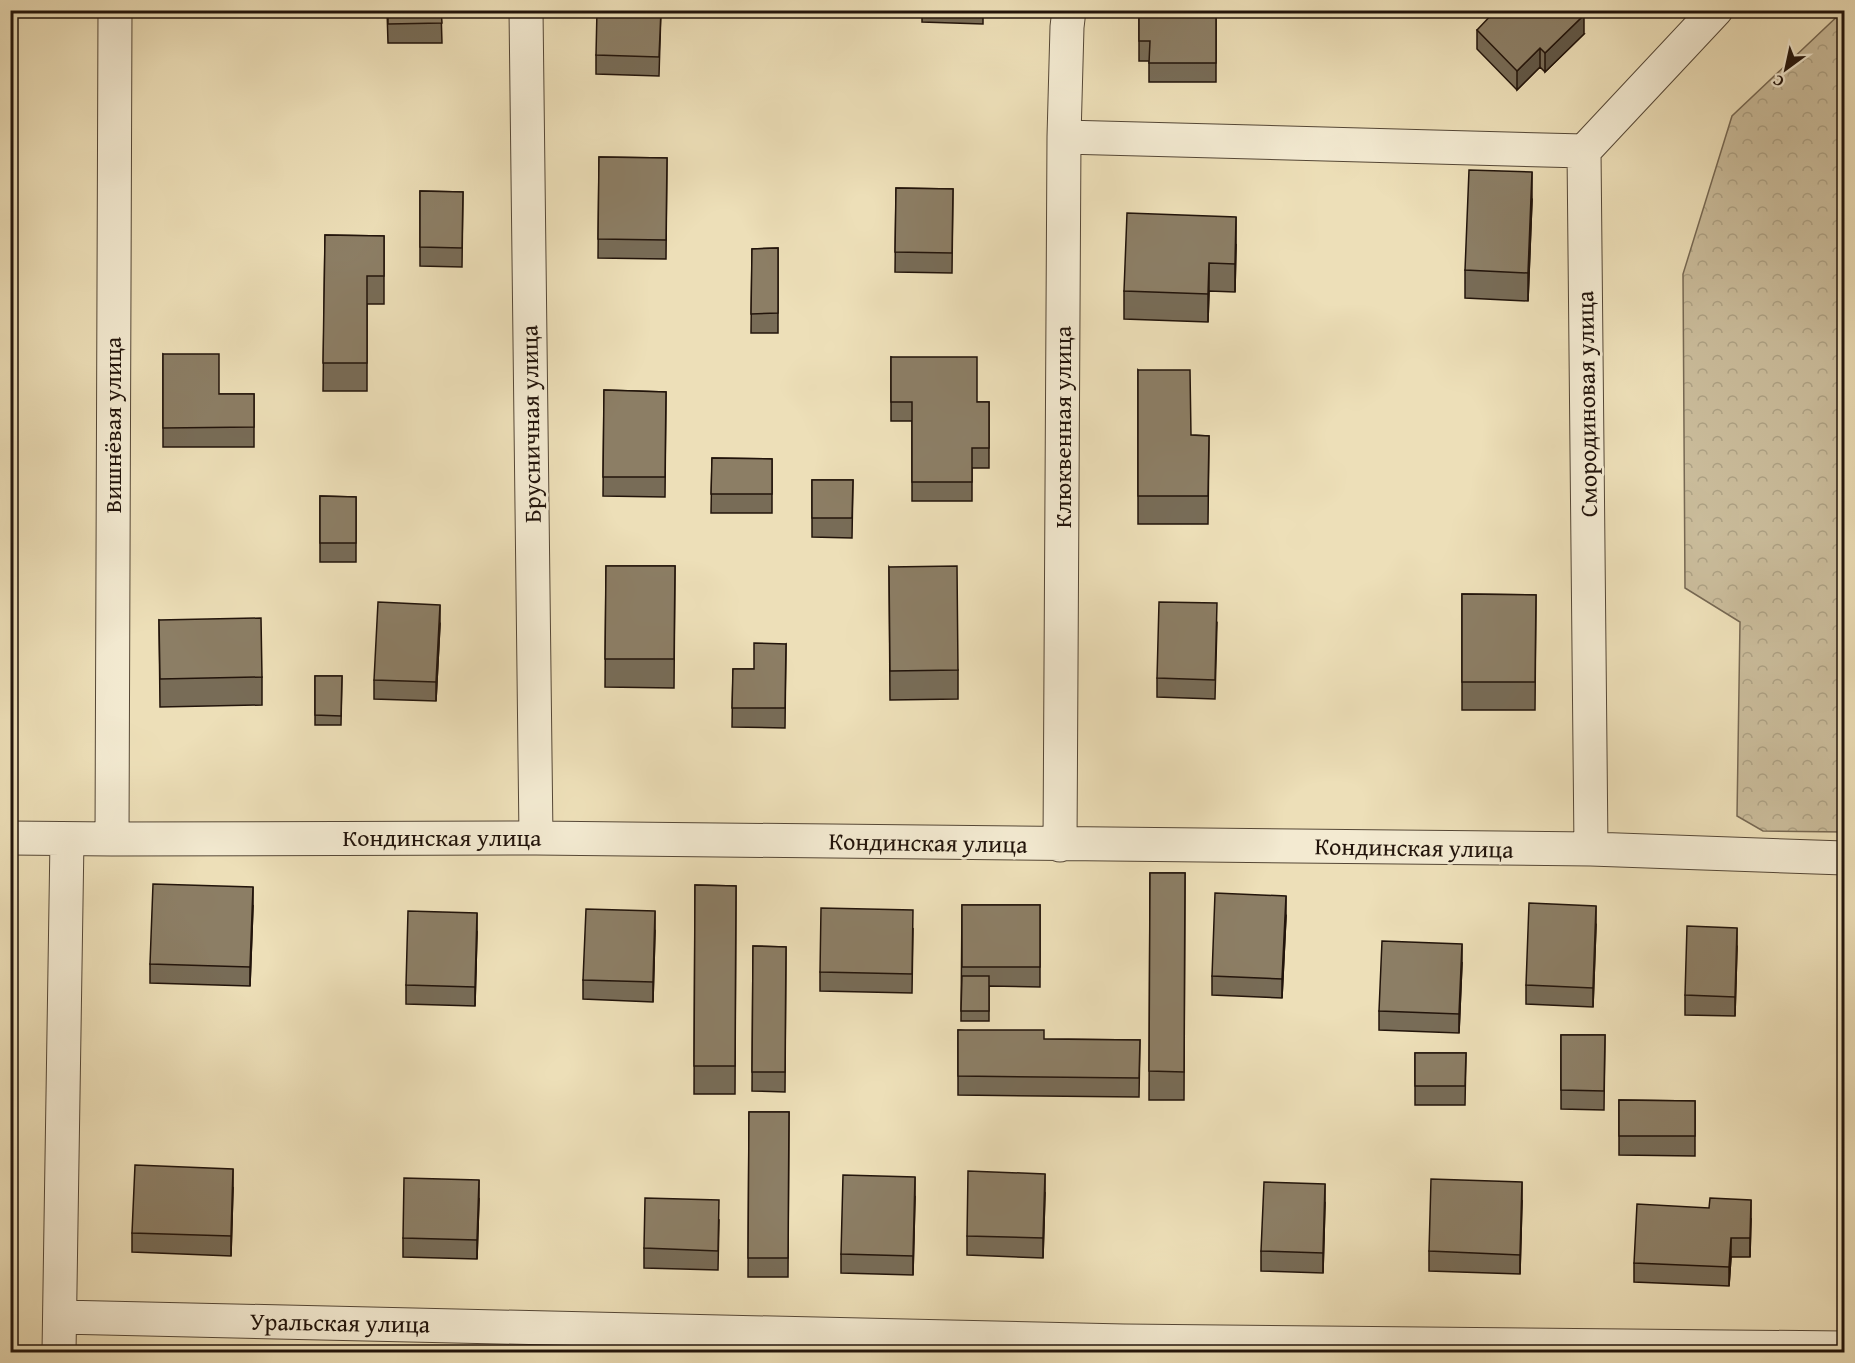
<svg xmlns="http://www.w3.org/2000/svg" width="1855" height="1363" viewBox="0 0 1855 1363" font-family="'Gentium Book Plus',serif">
<defs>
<pattern id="forest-crowns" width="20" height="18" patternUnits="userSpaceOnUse" patternTransform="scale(1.5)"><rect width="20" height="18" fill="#cabc9b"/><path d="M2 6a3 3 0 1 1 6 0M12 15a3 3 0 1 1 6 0" fill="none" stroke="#ada184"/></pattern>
</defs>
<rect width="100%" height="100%" fill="#eddfb8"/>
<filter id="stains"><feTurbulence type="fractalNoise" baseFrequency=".00333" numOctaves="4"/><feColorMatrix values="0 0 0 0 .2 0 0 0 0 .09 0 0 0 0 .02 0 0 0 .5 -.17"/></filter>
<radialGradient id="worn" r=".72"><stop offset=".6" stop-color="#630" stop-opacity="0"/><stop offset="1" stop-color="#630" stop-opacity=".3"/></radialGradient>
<!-- forest -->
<path fill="url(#forest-crowns)" stroke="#766853" stroke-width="1.5" d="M1844 10V832L1763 831 1737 816 1740 622 1685 588 1683 274 1732 116Z"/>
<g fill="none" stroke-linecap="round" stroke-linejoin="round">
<!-- minor casing -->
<g stroke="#554736" stroke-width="35">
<path id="minor" d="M526 10 536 838
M1064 137 1584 151
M10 838 112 839 536 838 1591 849 1844 858
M112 839 115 10
M1060 845 1064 137 1067 27 1069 10
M1591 849 1584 151 1716 10
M60 1317 1124 1341 1844 1348
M59 1352 67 839"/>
</g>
<!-- minor -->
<use href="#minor" stroke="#f3ead1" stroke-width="33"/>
</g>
<!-- wall -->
<path fill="#786c57" stroke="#22140b" stroke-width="1.5" d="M387 10H441L442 43H388Z
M661 10 659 76 596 74V55Z
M922 10H983V24L922 22Z
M1139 10H1216V82H1149V61H1139Z
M1477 30 1584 34 1545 72 1540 67 1517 90 1477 49Z
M599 157 667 158 666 259 598 258Z
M896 188 953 189 952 273 895 272Z
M420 191 463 192 462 267 420 266Z
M1532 200 1528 301 1465 298V270Z
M325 235 384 236V304H367V391H323Z
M1236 245 1235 292 1209 291 1208 322 1124 319V291Z
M778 248V333H751L752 249Z
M163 354 219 394H254V447H163Z
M891 357 977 402H989V468H972V501H912V421H891Z
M1138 370 1191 435 1209 436 1208 524H1138Z
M604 390 666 392 665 497 603 496Z
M712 458 772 459V513H711Z
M812 480H853L852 538 812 537Z
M320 496 356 497V562H320Z
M606 566H675L674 688 605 687Z
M889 567 958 670V699L890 700Z
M1462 594 1536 595 1535 710H1462Z
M159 620 262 677V705L160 707Z
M1217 623 1215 699 1157 697V678Z
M440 624 436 701 374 699V680Z
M786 644 785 728 732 727 733 669H754Z
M315 676H342L341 725H315Z
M1150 873H1185L1184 1100H1149Z
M695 885 736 886 735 1094H694Z
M962 905H1040V987L989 986V1021H961Z
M253 906 250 986 150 983V964Z
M1286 916 1282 998 1212 995V976Z
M1596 925 1593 1007 1526 1004V985Z
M913 929 912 993 820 991V972Z
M655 931 653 1002 583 999V980Z
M477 932 475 1006 406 1004V985Z
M753 946 786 947 785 1092 752 1091Z
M1737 947 1735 1016 1685 1015V995Z
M1462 963 1459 1033 1379 1030V1011Z
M958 1030 1044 1039 1140 1040 1139 1097 958 1095Z
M1561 1035H1605L1604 1110 1561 1109Z
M1415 1053H1466L1465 1105H1415Z
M1619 1100 1695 1101V1156L1619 1155Z
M749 1112H789L788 1277H748Z
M233 1188 231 1256 132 1252V1233Z
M1045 1193 1043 1258 967 1255V1236Z
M915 1197 913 1275 841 1273V1254Z
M479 1199 477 1259 403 1257V1238Z
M1522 1201 1520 1274 1429 1271V1251Z
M1325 1203 1323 1273 1261 1271V1251Z
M1751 1219 1750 1257H1731L1729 1286 1634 1282V1263Z
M719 1220 718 1270 644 1268V1248Z"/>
<!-- shaded-wall -->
<path fill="#625847" stroke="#22140b" stroke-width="1.5" d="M1584 15V34L1545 72V53Z
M1540 48V67L1517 90V71Z
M1532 172V200L1528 301V273Z
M1236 217V245L1235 292V264Z
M1209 263V291L1208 322V294Z
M440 605V624L436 701V682Z
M253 887V906L250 986V967Z
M1286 896V916L1282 998V979Z
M1596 906V925L1593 1007V988Z
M655 911V931L653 1002V982Z
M477 913V932L475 1006V987Z
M1737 928V947L1735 1016V997Z
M1462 944V963L1459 1033V1014Z
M233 1169V1188L231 1256V1236Z
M1045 1174V1193L1043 1258V1238Z
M915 1177V1197L913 1275V1256Z
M479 1180V1199L477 1259V1240Z
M1522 1182V1201L1520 1274V1255Z
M1325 1184V1203L1323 1273V1253Z
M1751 1200V1219L1750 1257V1238Z
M1731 1238V1257L1729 1286V1267Z"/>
<!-- building -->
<path fill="#8c7e65" stroke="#22140b" stroke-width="1.5" d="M388 10H441L442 23 388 24Z
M597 10H661L659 57 596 55Z
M1139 10H1216V63H1149L1150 41H1139Z
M1496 10H1580L1584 15 1545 53 1540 48 1517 71 1477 30Z
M599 157 667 158 666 240 598 239Z
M1469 170 1532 172 1528 273 1465 270Z
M896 188 953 189 952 253 895 252Z
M420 191 463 192 462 248 420 247Z
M1127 213 1236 217 1235 264 1209 263 1208 294 1124 291Z
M325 235 384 236V276H367V363H323Z
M778 248V313L751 314 752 249Z
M163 354H219V394H254V427L163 428Z
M891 357H977V402H989V448H972V482H912V402H891Z
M1138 370H1190L1191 435 1209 436 1208 496H1138Z
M604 390 666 392 665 477H603Z
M712 458 772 459V494H711Z
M812 480H853L852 518H812Z
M320 496 356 497V543H320Z
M606 566H675L674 659H605Z
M957 566 958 670 890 671 889 567Z
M1462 594 1536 595 1535 682H1462Z
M378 602 440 605 436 682 374 680Z
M1159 602 1217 603 1215 680 1157 678Z
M261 618 262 677 160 679 159 620Z
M754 643 786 644 785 708H732L733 669H754Z
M315 676H342L341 716 315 715Z
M1150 873H1185L1184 1072 1149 1071Z
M153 884 253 887 250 967 150 964Z
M695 885 736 886 735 1066H694Z
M1215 893 1286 896 1282 979 1212 976Z
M1529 903 1596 906 1593 988 1526 985Z
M962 905H1040V967H962Z
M821 908 913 910 912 974 820 972Z
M586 909 655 911 653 982 583 980Z
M408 911 477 913 475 987 406 985Z
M1687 926 1737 928 1735 997 1685 995Z
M1382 941 1462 944 1459 1014 1379 1011Z
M753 946 786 947 785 1072H752Z
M962 976H989V1011H961Z
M958 1030H1044V1039L1140 1040 1139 1078 958 1076Z
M1561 1035H1605L1604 1091 1561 1090Z
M1415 1053H1466L1465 1086H1415Z
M1619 1100 1695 1101V1136H1619Z
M749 1112H789L788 1258H748Z
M135 1165 233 1169 231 1236 132 1233Z
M968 1171 1045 1174 1043 1238 967 1236Z
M843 1175 915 1177 913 1256 841 1254Z
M404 1178 479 1180 477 1240 403 1238Z
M1431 1179 1522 1182 1520 1255 1429 1251Z
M1264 1182 1325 1184 1323 1253 1261 1251Z
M645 1198 719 1200 718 1251 644 1248Z
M1710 1198 1751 1200 1750 1238H1731L1729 1267 1634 1263 1637 1204 1709 1208Z
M113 1346 200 1349V1353H113Z
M400 1346 514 1350V1353H400Z"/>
<g text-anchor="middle" stroke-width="5" stroke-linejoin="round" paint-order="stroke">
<!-- street labels -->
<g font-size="24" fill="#22140b" stroke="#f3ead1">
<text transform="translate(1587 404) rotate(-91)" y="8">Смородиновая улица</text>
<text transform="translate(531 424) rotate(-91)" y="8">Брусничная улица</text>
<text transform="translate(113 425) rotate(-90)" y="8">Вишнёвая улица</text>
<text transform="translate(1063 427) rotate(-90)" y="8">Клюквенная улица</text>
<text x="442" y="846">Кондинская улица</text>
<text transform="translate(928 843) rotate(1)" y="8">Кондинская улица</text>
<text transform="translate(1414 848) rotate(1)" y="8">Кондинская улица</text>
<text transform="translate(340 1323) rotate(1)" y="8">Уральская улица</text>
</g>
</g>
<!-- margin -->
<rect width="1855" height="1363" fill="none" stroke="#eddfb8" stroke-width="36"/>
<rect x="12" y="12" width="1831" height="1339" fill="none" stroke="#22140b" stroke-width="3"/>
<rect x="18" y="18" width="1819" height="1327" fill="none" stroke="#22140b" stroke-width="1.5"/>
<!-- north arrow -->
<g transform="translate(1786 69) rotate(213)" stroke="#f3ead1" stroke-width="4.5" paint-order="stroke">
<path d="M0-4.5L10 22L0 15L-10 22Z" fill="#22140b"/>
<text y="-9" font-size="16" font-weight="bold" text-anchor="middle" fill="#22140b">С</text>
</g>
<rect width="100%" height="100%" filter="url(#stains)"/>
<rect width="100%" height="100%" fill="url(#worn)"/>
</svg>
